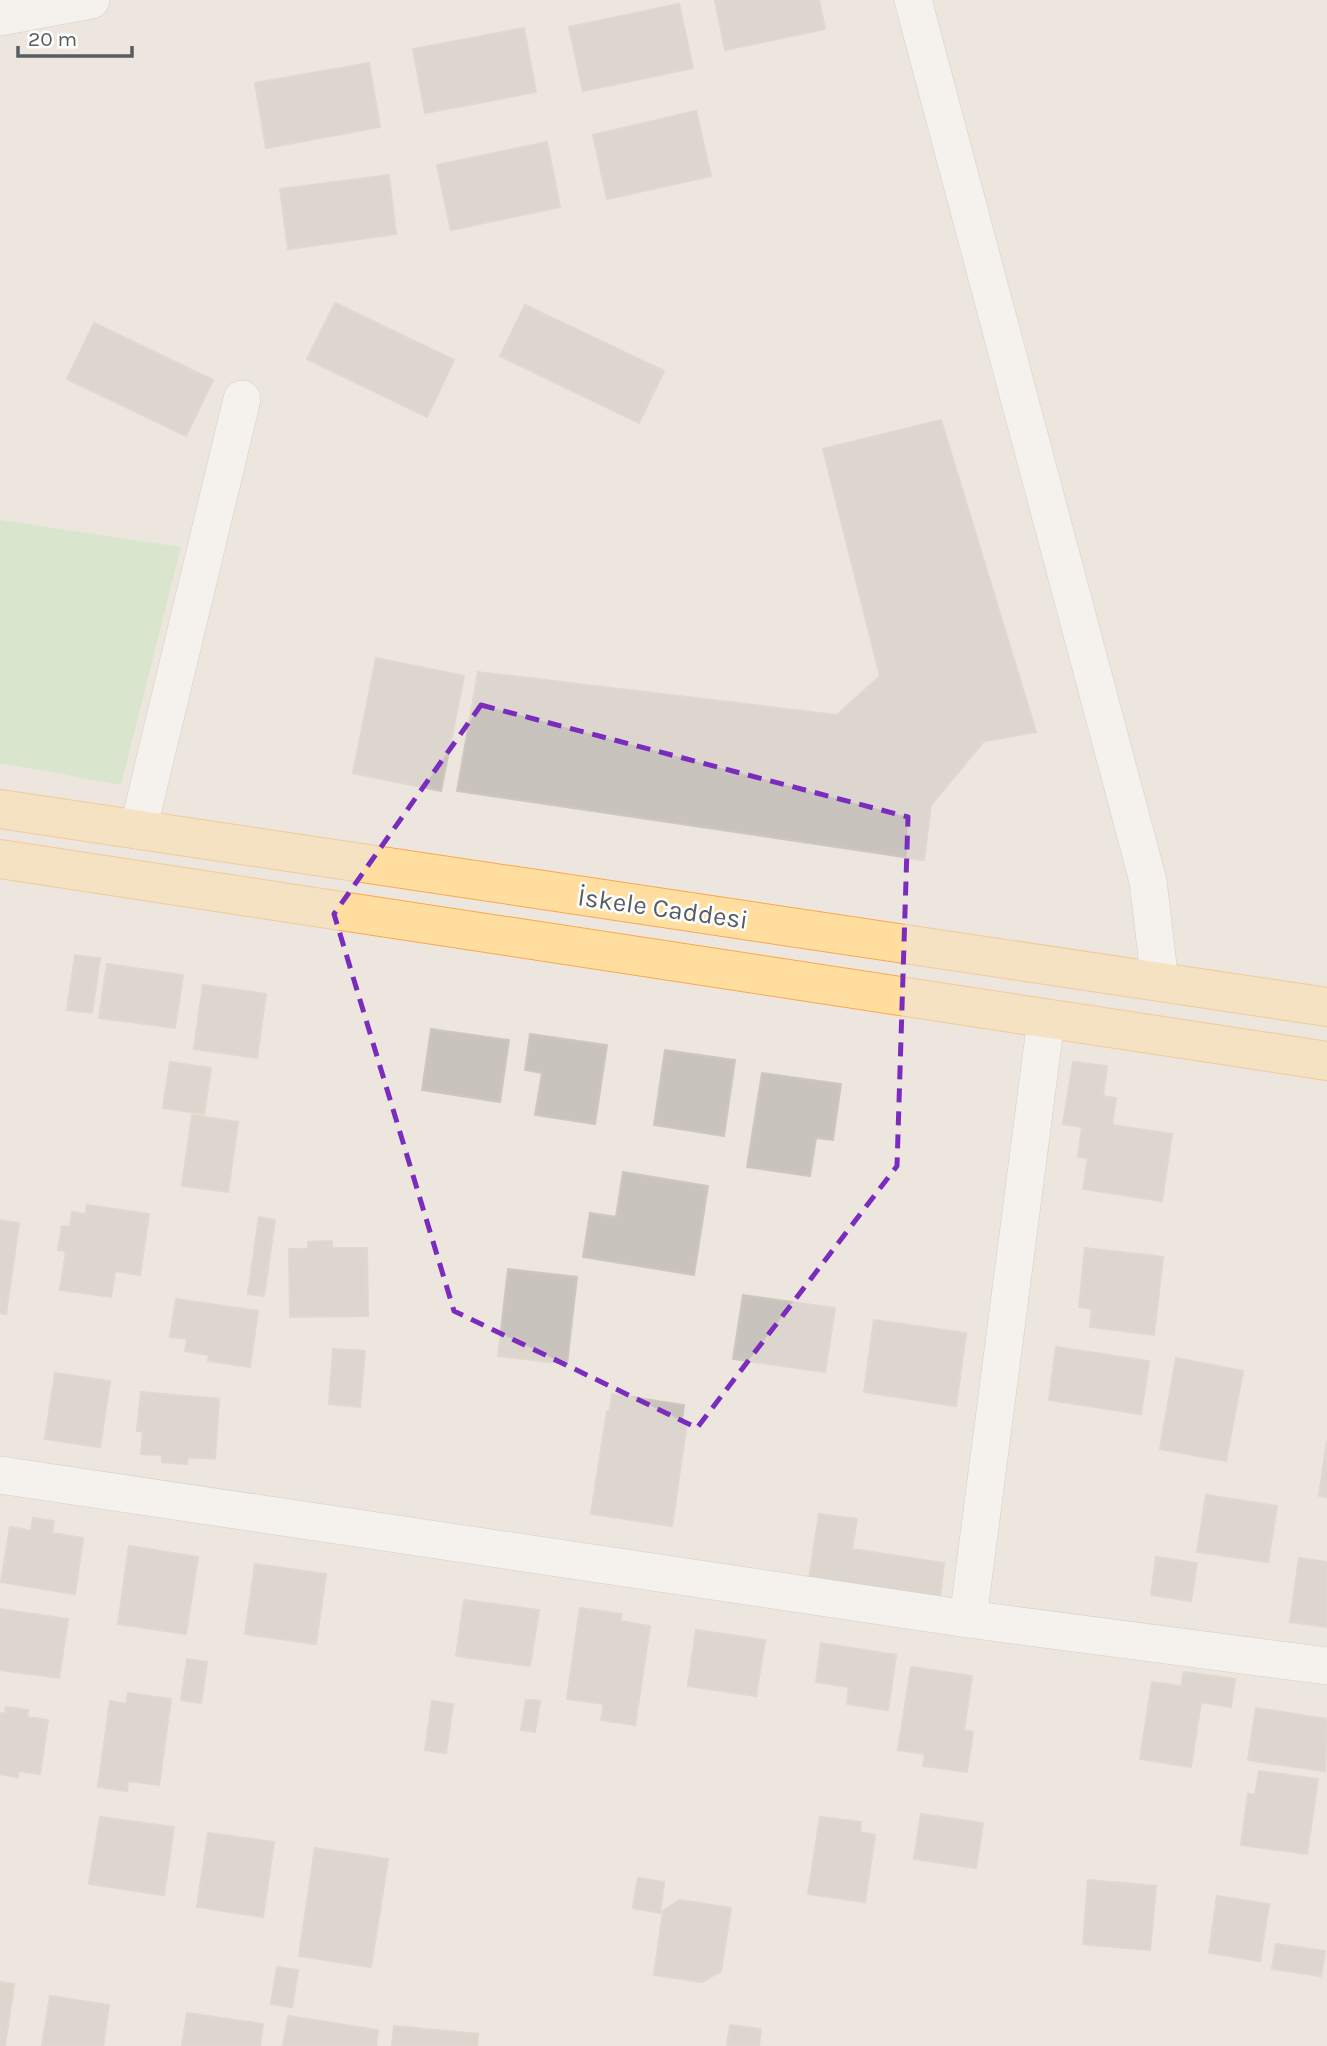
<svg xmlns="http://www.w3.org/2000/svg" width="1327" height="2046" viewBox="0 0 1327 2046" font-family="Karla,sans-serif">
<rect width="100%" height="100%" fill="#ece6de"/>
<!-- green -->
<path fill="#c1e6b8" d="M0 520 181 547 121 785 0 763Z"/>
<!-- building -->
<path fill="#c9c3bd" stroke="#d1c6bc" stroke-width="2" d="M715 0H819L825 29 725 50Z
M679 4 693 68 583 91 569 27Z
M524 28 536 92 425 113 413 49Z
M369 63 380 127 266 148 255 83Z
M696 111 711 176 607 199 593 135Z
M547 142 560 207 451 230 437 165Z
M389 175 396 234 288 249 280 189Z
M335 303 454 360 427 417 307 359Z
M525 305 664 371 639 423 500 356Z
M94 323 213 380 186 436 67 379Z
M941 420 1036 732 984 741 931 805 924 860 457 791 478 672 837 715 880 676 823 449Z
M376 658 464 676 441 791 353 773Z
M75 955 100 958 92 1013 67 1010Z
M107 964 183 975 175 1028 99 1018Z
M203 985 266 994 257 1058 194 1049Z
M431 1029 509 1040 500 1102 422 1090Z
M530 1034 607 1045 595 1124 535 1115 542 1073 525 1070Z
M665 1050 735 1060 724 1136 654 1125Z
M170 1062 211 1068 204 1114 163 1108Z
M1073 1062 1107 1066 1103 1096 1116 1098 1112 1125 1172 1134 1162 1201 1083 1189 1088 1158 1078 1157 1082 1127 1063 1124Z
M762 1073 841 1084 833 1140 816 1138 810 1176 747 1167Z
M192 1115 238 1122 228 1192 182 1186Z
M623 1172 708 1186 694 1275 583 1257 590 1213 616 1217Z
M87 1205 149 1214 140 1275 115 1271 111 1297 60 1290 66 1251 58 1250 62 1226 70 1227 72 1212 85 1214Z
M259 1217 275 1220 264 1296 248 1294Z
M0 1220 19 1223 6 1314 0 1313Z
M332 1241V1248H367L368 1316 290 1317 289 1249H308V1242Z
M1085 1248 1163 1257 1154 1335 1090 1327 1092 1309 1079 1307Z
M508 1269 577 1277 567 1364 498 1356Z
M743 1295 835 1308 825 1372 733 1359Z
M176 1299 258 1311 250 1367 208 1361 209 1355 185 1351 187 1339 170 1337Z
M874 1320 966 1333 956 1406 864 1392Z
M1056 1347 1149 1361 1141 1414 1049 1400Z
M333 1349 365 1351 360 1407 329 1404Z
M1176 1358 1243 1371 1226 1461 1160 1449Z
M55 1373 110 1381 100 1447 45 1439Z
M141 1392 219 1399 215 1459 188 1457 187 1464 162 1462V1455L141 1454 143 1431H137Z
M612 1394 684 1405 682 1422H687L672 1526 591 1514 607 1411H610Z
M1327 1441V1497L1319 1496Z
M1206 1495 1277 1506 1268 1562 1197 1552Z
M819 1514 857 1519 852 1549 944 1563 940 1597 809 1579Z
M33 1518 54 1521 52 1533 83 1538 75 1594 1 1582 10 1527 31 1531Z
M129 1546 198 1557 186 1634 118 1624Z
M1156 1557 1197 1563 1191 1601 1151 1595Z
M1299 1558 1327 1562V1627L1290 1622Z
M255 1564 326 1574 316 1644 245 1634Z
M464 1600 539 1610 530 1666 456 1656Z
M580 1608 622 1614 620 1621 650 1626 635 1725 601 1720 604 1704 567 1699Z
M0 1609 68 1619 59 1678 0 1670Z
M696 1630 765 1640 756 1696 688 1686Z
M821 1643 896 1655 888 1710 847 1704 849 1687 816 1682Z
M187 1659 207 1662 201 1703 181 1700Z
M911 1667 972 1676 964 1730 973 1732 967 1772 923 1766 925 1754 898 1750Z
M1184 1672 1235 1679 1231 1707 1201 1702 1191 1767 1140 1759 1152 1682 1181 1686Z
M128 1693 171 1699 159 1785 128 1781 127 1791 98 1787 110 1701 126 1704Z
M526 1700 540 1701 535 1732 521 1730Z
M432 1701 453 1704 446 1753 425 1750Z
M6 1707 28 1710 27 1717 48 1720 40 1774 19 1771 18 1777 0 1774V1713L5 1714Z
M1256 1708 1327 1719 1325 1771 1248 1760Z
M1259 1771 1318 1779 1307 1854 1241 1845 1248 1794 1255 1795Z
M921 1814 983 1823 976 1868 914 1859Z
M100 1817 174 1827 164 1895 89 1884Z
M820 1817 861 1822 860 1832 875 1835 865 1902 808 1894Z
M208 1833 274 1842 263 1917 197 1907Z
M315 1848 388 1859 371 1967 299 1956Z
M638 1878 664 1882 660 1913 633 1908Z
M1088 1880 1156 1886 1150 1950 1083 1944Z
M1217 1896 1269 1904 1260 1961 1209 1953Z
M680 1900 731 1908 721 1971 702 1982 654 1975 663 1911Z
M1276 1944 1325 1951 1321 1976 1272 1969Z
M277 1967 298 1970 292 2007 271 2004Z
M0 1982 14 1984 5 2046H0Z
M50 1996 109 2005 103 2046H42Z
M187 2013 263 2024 260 2046H182Z
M288 2016 378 2030 376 2046H283Z
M730 2025 761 2029 759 2046H727Z
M394 2026 478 2034 477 2046H392Z"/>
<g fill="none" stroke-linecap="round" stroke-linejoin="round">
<!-- street casing -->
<g stroke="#afb4b8" stroke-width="38">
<path id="street" d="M913 0 1148 881 1160 982
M0 17 91 0
M138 830 242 399
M0 1475 968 1619 1327 1666
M968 1619 1046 1020"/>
</g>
<!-- primary casing -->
<g stroke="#faa749" stroke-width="40">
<path id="primary" d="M0 809 1327 1007
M0 859 1327 1061"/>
</g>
<!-- street -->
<use href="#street" stroke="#fff" stroke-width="37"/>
<!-- primary -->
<use href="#primary" stroke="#ffdea0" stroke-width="38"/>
</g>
<!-- marked area -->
<path d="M0 0H1327V2046H0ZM481 705 908 817 897 1166 697 1428 454 1311 334 914Z" fill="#ece6de" fill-opacity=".55" fill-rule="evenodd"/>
<path fill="none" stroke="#7b2cbf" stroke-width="5" stroke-dasharray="14 9" stroke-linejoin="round" d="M481 705 908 817 897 1166 697 1428 454 1311 334 914Z"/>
<g text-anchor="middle" stroke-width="5" stroke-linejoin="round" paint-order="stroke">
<!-- street labels -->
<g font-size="26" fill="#575d61" stroke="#fff">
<text transform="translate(663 908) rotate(8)" y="9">İskele Caddesi</text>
</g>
</g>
<!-- scale -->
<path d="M18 46v10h114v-10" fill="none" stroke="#575d61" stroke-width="3.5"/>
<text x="28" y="46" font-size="21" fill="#575d61" stroke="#ffffff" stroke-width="5" paint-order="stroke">20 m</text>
</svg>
